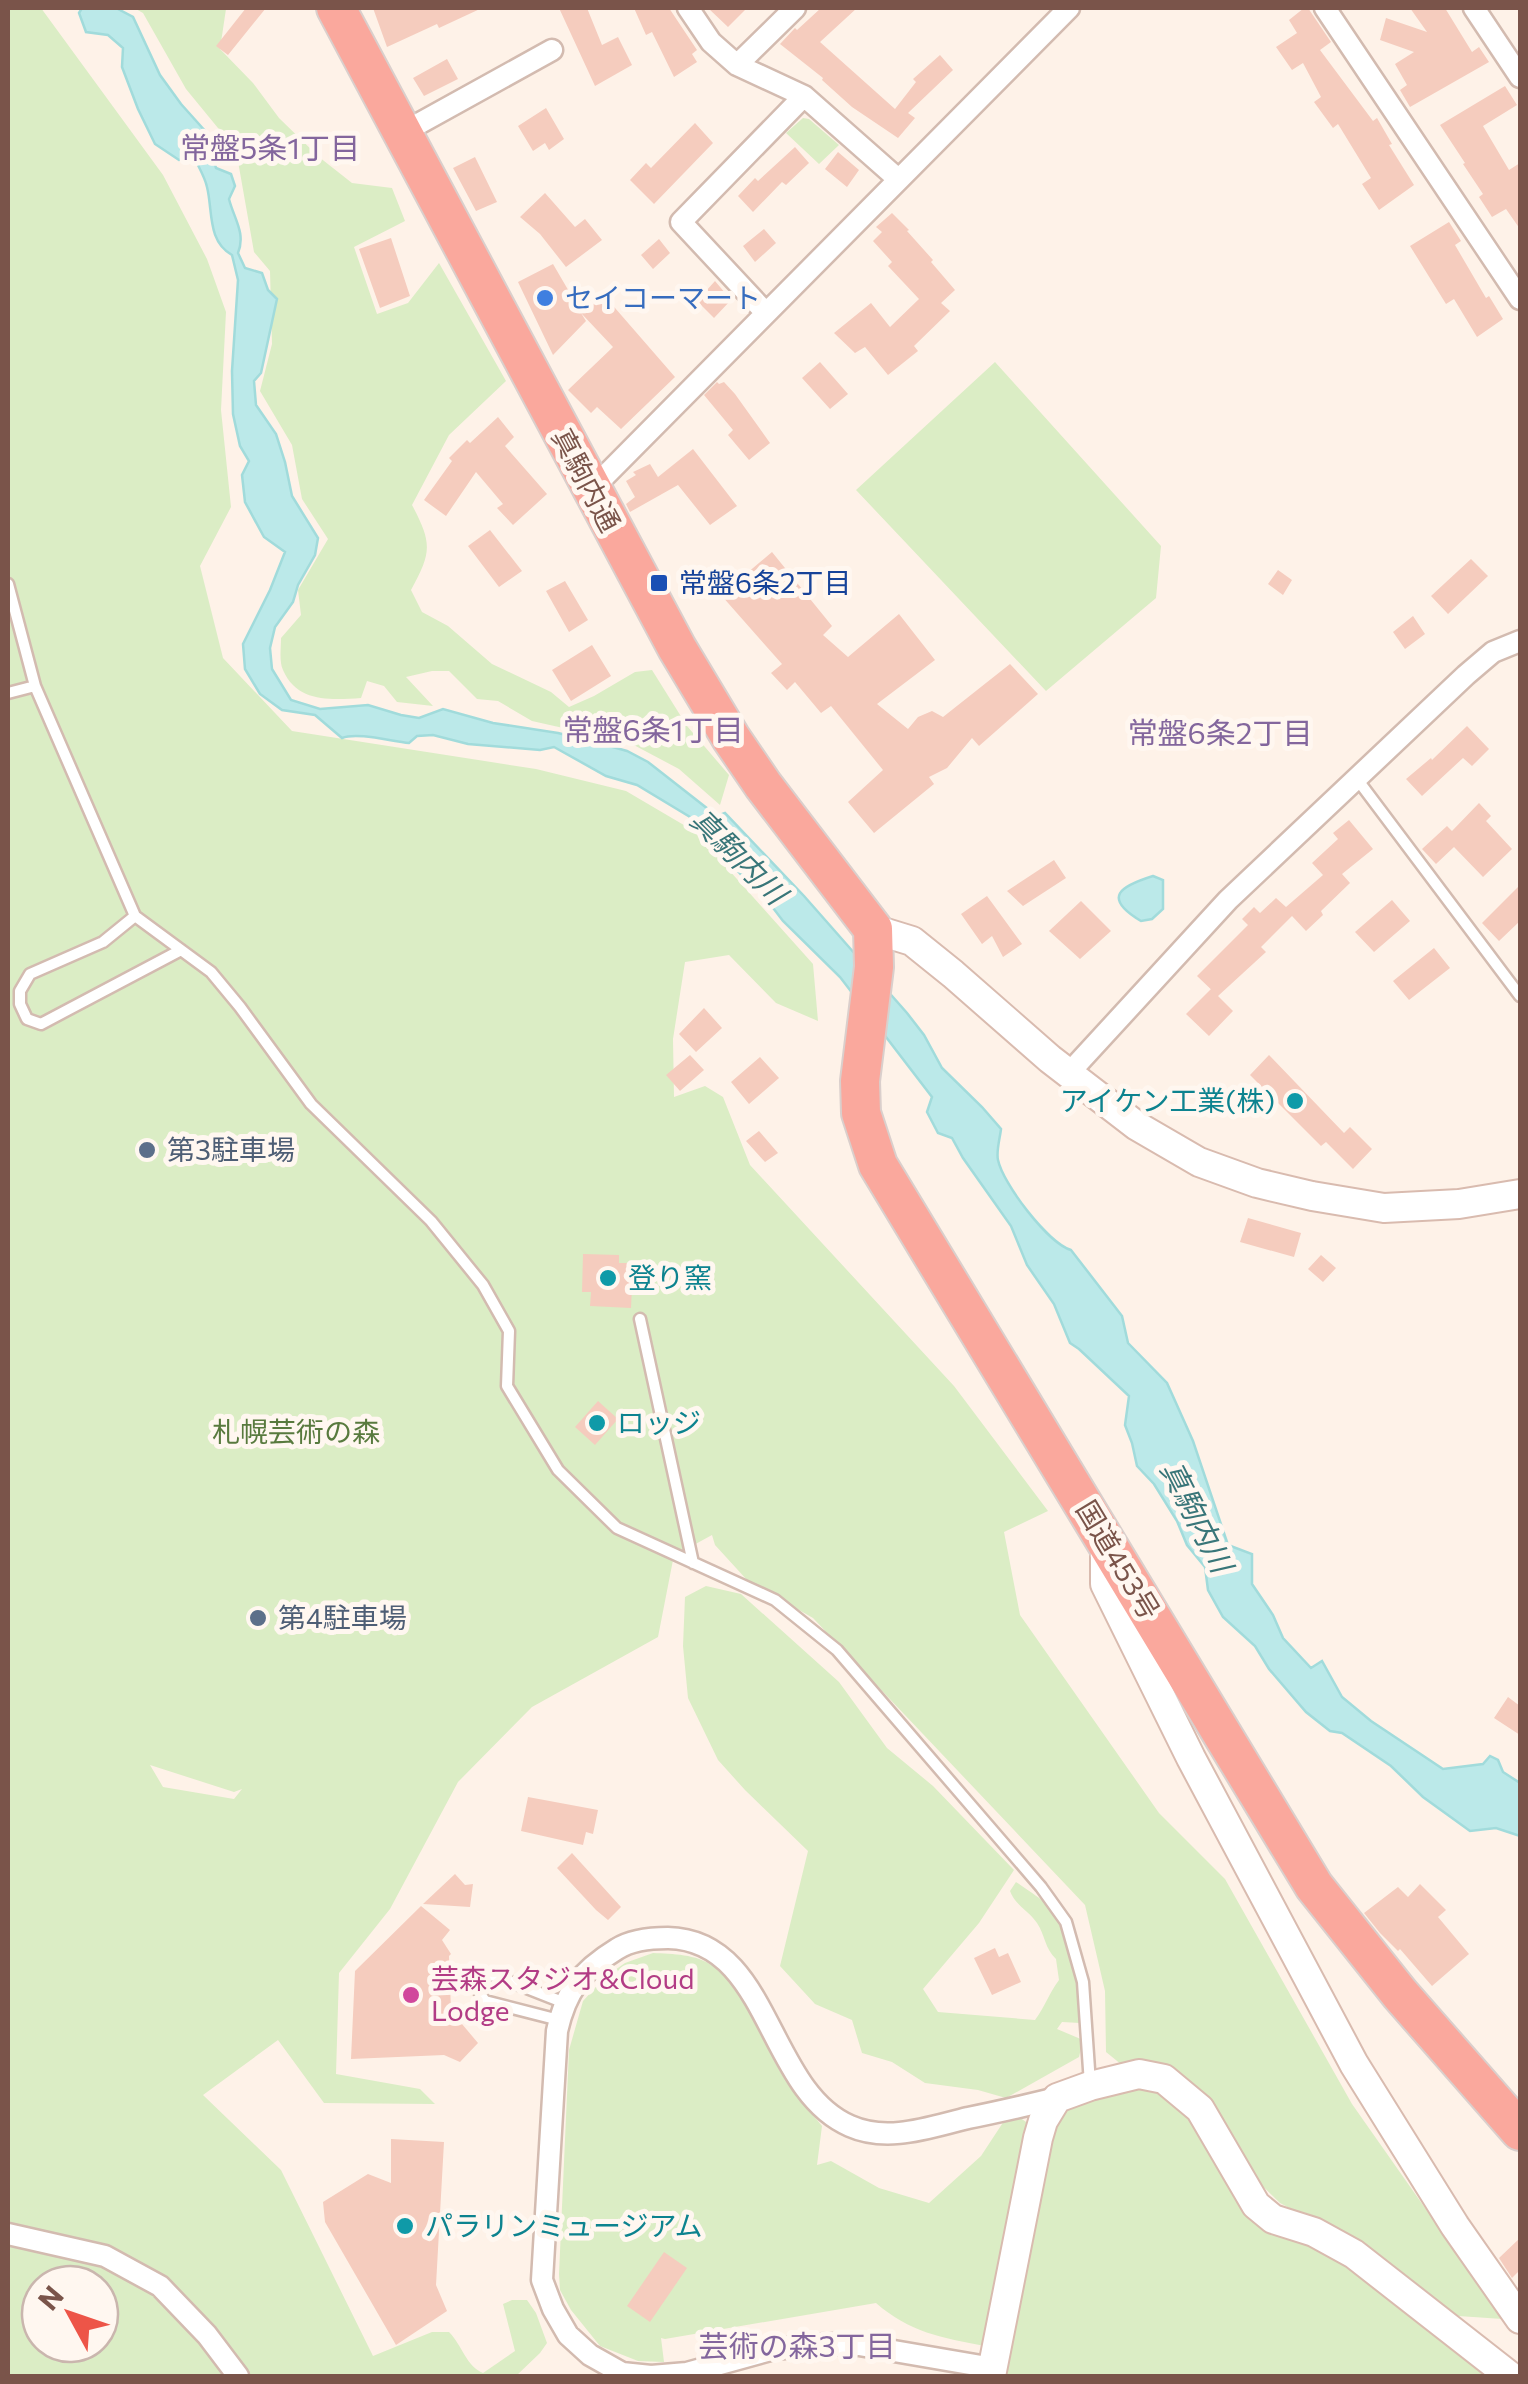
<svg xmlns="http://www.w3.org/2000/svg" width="1528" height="2384" viewBox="0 0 1528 2384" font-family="Commissioner,'Noto Sans JP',sans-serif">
<rect width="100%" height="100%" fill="#fef2e8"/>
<!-- green -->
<path fill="#dbedc5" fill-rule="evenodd" d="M8 8H41L163 175 207 259 226 312 221 410 231 507 200 566 223 658 292 731 536 769 626 791 694 831 813 964 818 1021 776 1003 729 955 685 962 673 1039 674 1097 705 1086 723 1097 750 1165 954 1386 1048 1511 1004 1532 1020 1615 1159 1813 1225 1879 1352 2104 1503 2319 1458 2316 1329 2229 1280 2203 1244 2168 1199 2100 1122 2065 1106 2052 1105 1991 1085 1905 813 1618 747 1580 715 1545 712 1535 670 1558 673 1560 658 1637 532 1707 458 1782 390 1909 339 1973 336 2074 420 2089 435 2104 324 2103 278 2040 203 2095 281 2170 373 2356 432 2332H449C462 2345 466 2366 483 2373L515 2351 503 2304 512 2300H527L536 2313 547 2343 540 2353 516 2376H8ZM150 1765 234 1792 242 1789 234 1799 163 1787ZM40 2284H100V2344H40Z
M134 8 226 9 220 49 253 83 279 118 319 157 352 183 392 188 405 221 354 247 377 314 408 303 439 263 506 381 449 435 412 505C432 543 432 552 411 590L422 612 448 626 492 664 551 692 569 707 594 696 635 672 652 670 687 726 729 775 720 805 679 769 630 743 532 721 498 701 477 699 449 671H432L406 677 433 706 397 702 384 686 367 681 361 698C332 700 297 703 283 670 279 662 281 648 281 638L301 615 298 590 328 539 302 499 292 445 260 391 272 344 270 271 254 252 236 150 186 89 143 13Z
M803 118 809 119 839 145 819 164 786 133Z
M995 362 1161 546 1156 598 1046 691 856 490Z
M706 1586 741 1594 839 1682 887 1748 933 1786 1014 1870 979 1923 923 1989 938 2012 1035 2020C1045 2007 1049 1993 1059 1980L1056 1959C1045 1949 1045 1935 1037 1923 1029 1911 1015 1905 1010 1891L1016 1882C1032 1893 1054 1906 1063 1924 1072 1942 1086 2005 1080 2023L1062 2022 1057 2029 1083 2040 1079 2057 1006 2098 978 2090 925 2083 892 2062 862 2053 852 2020 815 2004 780 1966 808 1851 745 1790 718 1760 688 1698 683 1646 685 1597Z
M653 1953C673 1954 696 1954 713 1966 749 1991 763 2048 788 2084 798 2099 811 2112 822 2126L817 2165 831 2161 879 2188 929 2203 981 2156 1004 2121 1019 2117 1029 2124 985 2346C942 2338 909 2332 876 2303L665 2339 661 2338 664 2362 638 2361 600 2346 571 2310 560 2290 559 2274 569 2050 583 2001 605 1977 625 1963Z
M1140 2084 1172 2095 1195 2119 1237 2201 1275 2232 1315 2241 1501 2376H1001L1057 2111Z"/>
<!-- water -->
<path fill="#bbe9e9" stroke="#a1dbdb" stroke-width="2.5" d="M82 8H116L133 17 160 75 181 104 207 133 216 168 231 174 235 186 229 199C234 219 246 233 238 253L245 268 262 273 268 290 277 299 261 373 254 381 256 405 276 434 285 462 292 496 318 538 315 555 298 585 293 602 275 627 270 648 272 669 291 700 320 709 368 705 401 715 419 718 443 709 493 723 558 733 602 744 627 751 648 762 717 816 725 813 804 896 907 1013 924 1035 942 1068 982 1107 1001 1129C1000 1138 996 1151 998 1160 1003 1184 1048 1243 1071 1250L1122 1316 1128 1343 1167 1383 1193 1441 1228 1545 1252 1554V1584L1273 1615 1283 1638 1311 1668 1322 1661 1342 1697 1371 1721 1443 1769 1483 1764 1490 1756 1498 1760 1503 1772 1520 1783V1836L1496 1828 1470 1831 1423 1797 1391 1766 1342 1733 1330 1731 1306 1712 1269 1669 1255 1646 1223 1617 1208 1590 1205 1567 1187 1545 1177 1521 1154 1484 1137 1466 1132 1443 1125 1425 1129 1396 1079 1349 1070 1343 1054 1304 1027 1265 1011 1226 963 1158 952 1138 938 1133 927 1112 932 1097 840 977 783 921 764 896 745 879 690 817 637 785 606 776 554 747 540 750 468 744 433 735 417 736 409 743C390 741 357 732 342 738L315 715 282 710 260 694 245 669 243 644 270 590 285 552 264 537 245 502 242 475 249 461 240 446 233 414 232 371 238 280 232 255C207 241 213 211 207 187 205 177 198 166 194 157L179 160 155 144 138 109 122 67 123 48 108 35 86 32 79 13Z
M1153 876 1163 880V909L1152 919 1141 921C1101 897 1121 886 1153 876Z"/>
<!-- building -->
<path fill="#f5ccbe" d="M246 8H266L228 55 216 46Z
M373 8H482L439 28 437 24 387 47Z
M559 8H587L602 45 618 37 632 65 595 86Z
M634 8H669L697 50 692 54 697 62 674 77 652 32 646 35Z
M708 8H747L728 27Z
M821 8H857L820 42 895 109 916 82 913 79 940 55 953 70 908 113 915 118 898 138 852 107 822 80 823 78 780 44 795 28 797 30Z
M1304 8H1308L1331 42 1320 50 1373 121 1377 118 1392 144 1389 145 1414 185 1379 210 1362 184 1371 178 1338 124 1333 128 1314 102 1321 97 1303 63 1292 70 1276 47 1297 33 1289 20Z
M1410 8H1445L1472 52 1479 47 1489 62 1410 107 1400 90 1407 85 1395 64 1414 52 1380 40 1386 18 1427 32Z
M447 59 458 79 424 96 413 78Z
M1505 86 1517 105 1483 126 1509 170 1520 163V229L1506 209 1492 217 1479 197 1483 194 1463 164 1465 163 1440 125Z
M546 108 564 139 549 150 545 143 533 151 518 126Z
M695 123 713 143 654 204 630 180 646 163 651 168Z
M795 147 809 163 786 185 782 182 753 212 738 196 755 178 758 181Z
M838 152 859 170 847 187 825 169Z
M475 157 497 202 476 211 453 168Z
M545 193 575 227 585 219 602 240 566 267 540 234 520 217Z
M892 213 909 230 907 231 933 260 931 262 955 290 941 303 950 311 914 346 918 351 888 375 865 347 855 353 834 333 871 303 890 327 919 299 888 266 892 262 873 241 882 232 876 227Z
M1449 222 1461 241 1455 245 1486 298 1489 296 1503 319 1477 337 1454 299 1446 304 1410 246Z
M764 229 776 243 755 262 743 246Z
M391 238 410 296 380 308 359 249Z
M659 239 670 253 653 269 641 255Z
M553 264 581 312 602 293 675 377 621 429 597 407 591 413 568 390 613 347 581 313 586 321 553 355 518 282Z
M715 281 731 300 714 318 697 301Z
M820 362 848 394 830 409 802 378Z
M717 382 719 384 724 382 735 394 770 443 749 460 728 435 733 430 704 395Z
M498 417 514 437 505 446 547 494 513 525 497 508 503 504 476 472 446 516 424 500 452 461 449 458 467 440 470 443Z
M693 449 737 506 710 525 678 485 630 512 626 504 635 497 626 481 636 475 633 472 650 464 658 477Z
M490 530 522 571 499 587 468 546Z
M772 552 832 626 823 635 848 657 899 614 935 660 877 704 908 729 918 717 932 711 943 717 1010 664 1038 694 979 746 972 738 947 768 929 777 934 784 874 833 848 802 883 770 831 706 821 713 795 682 787 690 771 673 782 664 721 595Z
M1471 559 1488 576 1448 614 1431 596Z
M1278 570 1292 580 1283 595 1268 584Z
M565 581 588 620 569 632 546 591Z
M1413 616 1425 634 1405 649 1393 632Z
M592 645 611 676 571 701 552 670Z
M1467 726 1489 749 1472 766 1463 758 1422 796 1406 779 1431 758 1432 760Z
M1479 803 1491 816 1486 821 1512 849 1483 877 1454 847 1436 864 1422 849 1447 826 1452 831Z
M1349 820 1373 849 1342 874 1350 883 1321 911 1323 915 1306 931 1292 916 1261 947 1266 952 1218 996 1197 976 1248 925 1242 919 1254 907 1260 913 1276 898 1286 907 1323 875 1312 863 1338 839 1333 833Z
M1054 860 1066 878 1023 906 1007 891Z
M1520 885V921L1499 941 1482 923Z
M987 896 1022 944 1003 957 992 936 982 944 961 914Z
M1392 900 1410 921 1374 952 1355 932Z
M1081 901 1111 931 1080 959 1049 931Z
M1434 948 1450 968 1409 1000 1393 981Z
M1211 989 1233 1011 1209 1036 1186 1014Z
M704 1008 722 1028 696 1052 679 1034Z
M690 1055 704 1070 680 1091 666 1075Z
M1269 1055 1344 1133 1350 1127 1372 1149 1353 1169 1326 1142 1321 1146 1250 1075Z
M760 1057 779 1078 749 1104 731 1082Z
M759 1131 778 1153 765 1162 746 1141Z
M1248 1218 1301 1233 1294 1257 1240 1242Z
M583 1254 619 1255V1263H633L631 1308 590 1306 591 1292H582Z
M1321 1255 1336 1268 1323 1282 1308 1269Z
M598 1401 618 1419 595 1445 575 1427Z
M1508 1697 1520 1706V1735L1494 1718Z
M528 1797 598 1810 593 1834 586 1832 583 1845 521 1831Z
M572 1853 621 1907 608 1920 596 1910 557 1868Z
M455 1874 465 1885 473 1884 470 1907 423 1904Z
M1420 1884 1446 1910 1438 1917 1469 1954 1432 1986 1400 1949 1398 1951 1380 1933 1364 1913 1398 1887 1408 1897Z
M421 1906 450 1930 442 1940 451 1954 449 1956 451 2011 478 2043 460 2062 444 2055 351 2059 355 1971Z
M995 1948 999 1957 1008 1953 1021 1982 992 1995 974 1958Z
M391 2139 444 2142 436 2285 447 2311 396 2345 325 2222 323 2202 368 2174 391 2183Z
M1520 2238V2270L1512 2278 1499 2258Z
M664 2252 687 2268 650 2322 627 2306Z"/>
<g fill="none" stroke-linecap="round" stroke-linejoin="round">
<!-- lane casing -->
<g stroke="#d3bbb0" stroke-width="15">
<path id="lane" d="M8 584 35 686 135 916 211 972 240 1007 311 1104 431 1221 483 1285 509 1331 507 1386 558 1470 617 1528 775 1600 837 1650 1041 1887 1066 1922 1083 1982 1090 2084
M8 693 35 686
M1357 779 1520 996
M135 916 103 942 30 974 20 991V1004L27 1019 41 1024 181 950
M640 1319 693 1563
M559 2020 485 2001 480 1994V1980L485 1975 496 1976 565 2003"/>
</g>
<!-- street casing -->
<g stroke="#d3bbb0" stroke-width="25">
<path id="street" d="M688 8 711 42 737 65 804 96 898 179
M1325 8 1520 299
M1474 8 1520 77
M737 65 795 8
M402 133 552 50
M765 312 681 222 804 96
M591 490 1069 8
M1069 1073 1228 900 1466 675 1493 652 1520 641
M8 2234 105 2256 160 2286 207 2335 238 2376
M993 2368 859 2345 827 2344 774 2349 687 2373 651 2376 622 2373 590 2355 568 2335 553 2309 542 2280 557 2031C566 1991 581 1971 617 1949 631 1940 651 1938 668 1938 771 1940 766 2090 850 2126 888 2143 930 2127 968 2118 998 2112 1028 2105 1057 2098"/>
</g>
<!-- secondary casing -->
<g stroke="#d9bbaf" stroke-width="32">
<path id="secondary" d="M873 929 912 941 953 974 1050 1059 1137 1126 1199 1162 1257 1183 1312 1196 1384 1208 1459 1204 1520 1194
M1105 1540V1584L1191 1758 1354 2064 1455 2226 1520 2319
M991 2376 1038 2138 1043 2121 1057 2098 1090 2086 1139 2074 1164 2079 1200 2109 1256 2205 1273 2219 1314 2232 1354 2254 1510 2376"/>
</g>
<!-- highway casing -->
<g stroke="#dacfcc" stroke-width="42">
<path id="highway" d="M336 8 677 648 731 738 763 785 873 929 874 967 860 1081 861 1113 878 1165 1314 1886 1400 1994 1520 2131"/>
</g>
<!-- lane -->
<use href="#lane" stroke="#fff" stroke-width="10"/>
<!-- street -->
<use href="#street" stroke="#fff" stroke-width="20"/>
<!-- secondary -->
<use href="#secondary" stroke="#fff" stroke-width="28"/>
<!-- highway -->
<use href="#highway" stroke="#faa89d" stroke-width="38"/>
</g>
<!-- markers -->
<circle fill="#3f7fe0" stroke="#fff7f0" stroke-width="4" cx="545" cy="298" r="10"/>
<rect fill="#1a4fb4" stroke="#fff7f0" stroke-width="4" x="649" y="573" width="20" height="20" rx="5"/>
<g fill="#0f9aa8" stroke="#fff7f0" stroke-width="4">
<circle cx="1295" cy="1101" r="10"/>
<circle cx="608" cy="1278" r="10"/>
<circle cx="597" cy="1423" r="10"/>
<circle cx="405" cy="2226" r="10"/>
</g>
<g fill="#5c6f8a" stroke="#fff7f0" stroke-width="4">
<circle cx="147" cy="1150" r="10"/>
<circle cx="258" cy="1618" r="10"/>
</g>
<circle fill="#d1479c" stroke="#fff7f0" stroke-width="4" cx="411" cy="1995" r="10"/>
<g text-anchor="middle" stroke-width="10" stroke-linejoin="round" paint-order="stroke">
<!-- shop labels -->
<g font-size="28" fill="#366cbe" stroke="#fff7f0" text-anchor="start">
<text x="565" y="308">セイコーマート</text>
</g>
<!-- street labels -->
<g font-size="28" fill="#7a544a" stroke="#fff7f0">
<text transform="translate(586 480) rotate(62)" y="10">真駒内通</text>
<text transform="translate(1118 1560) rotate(59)" y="10">国道453号</text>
</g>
<!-- transit labels -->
<g font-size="28" fill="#164399" stroke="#fff7f0" text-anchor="start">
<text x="679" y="593">常盤6条2丁目</text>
</g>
<!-- culture labels -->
<g font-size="28" fill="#0d838f" stroke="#fff7f0" text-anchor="start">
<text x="1275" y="1111" text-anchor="end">アイケン工業(株)</text>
<text x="628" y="1288">登り窯</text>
<text x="617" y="1433">ロッジ</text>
<text x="425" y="2236">パラリンミュージアム</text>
</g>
<!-- service labels -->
<g font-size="28" fill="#4e5e75" stroke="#fff7f0" text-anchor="start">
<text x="167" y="1160">第3駐車場</text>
<text x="278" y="1628">第4駐車場</text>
</g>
<!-- park labels -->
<g font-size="28" fill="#587a3e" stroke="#fff7f0">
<text x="296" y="1442">札幌芸術の森</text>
</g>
<!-- hotel labels -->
<g font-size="28" fill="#b23c85" stroke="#fff7f0" text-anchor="start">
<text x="431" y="1989">芸森スタジオ&amp;Cloud<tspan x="431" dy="32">Lodge</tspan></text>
</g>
<!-- neighbourhood labels -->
<g font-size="30" fill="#83669d" stroke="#fff7f0">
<text x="270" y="159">常盤5条1丁目</text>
<text x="653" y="741">常盤6条1丁目</text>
<text x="1220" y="744">常盤6条2丁目</text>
<text x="797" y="2357">芸術の森3丁目</text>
</g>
<!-- water labels -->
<g font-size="30" font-style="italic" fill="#397679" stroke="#fff7f0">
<text transform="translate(738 857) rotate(45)" y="10">真駒内川</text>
<text transform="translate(1196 1517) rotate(63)" y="10">真駒内川</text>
</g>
</g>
<!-- border -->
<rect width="1528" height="2384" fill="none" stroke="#7a544a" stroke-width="20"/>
<!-- north arrow -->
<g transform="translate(70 2314) rotate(310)"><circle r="48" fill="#fff7f0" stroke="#cab6ae" stroke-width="2.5"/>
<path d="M0-8L18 38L0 25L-18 38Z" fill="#ed5548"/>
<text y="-15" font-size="28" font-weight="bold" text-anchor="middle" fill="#7a544a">N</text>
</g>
</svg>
